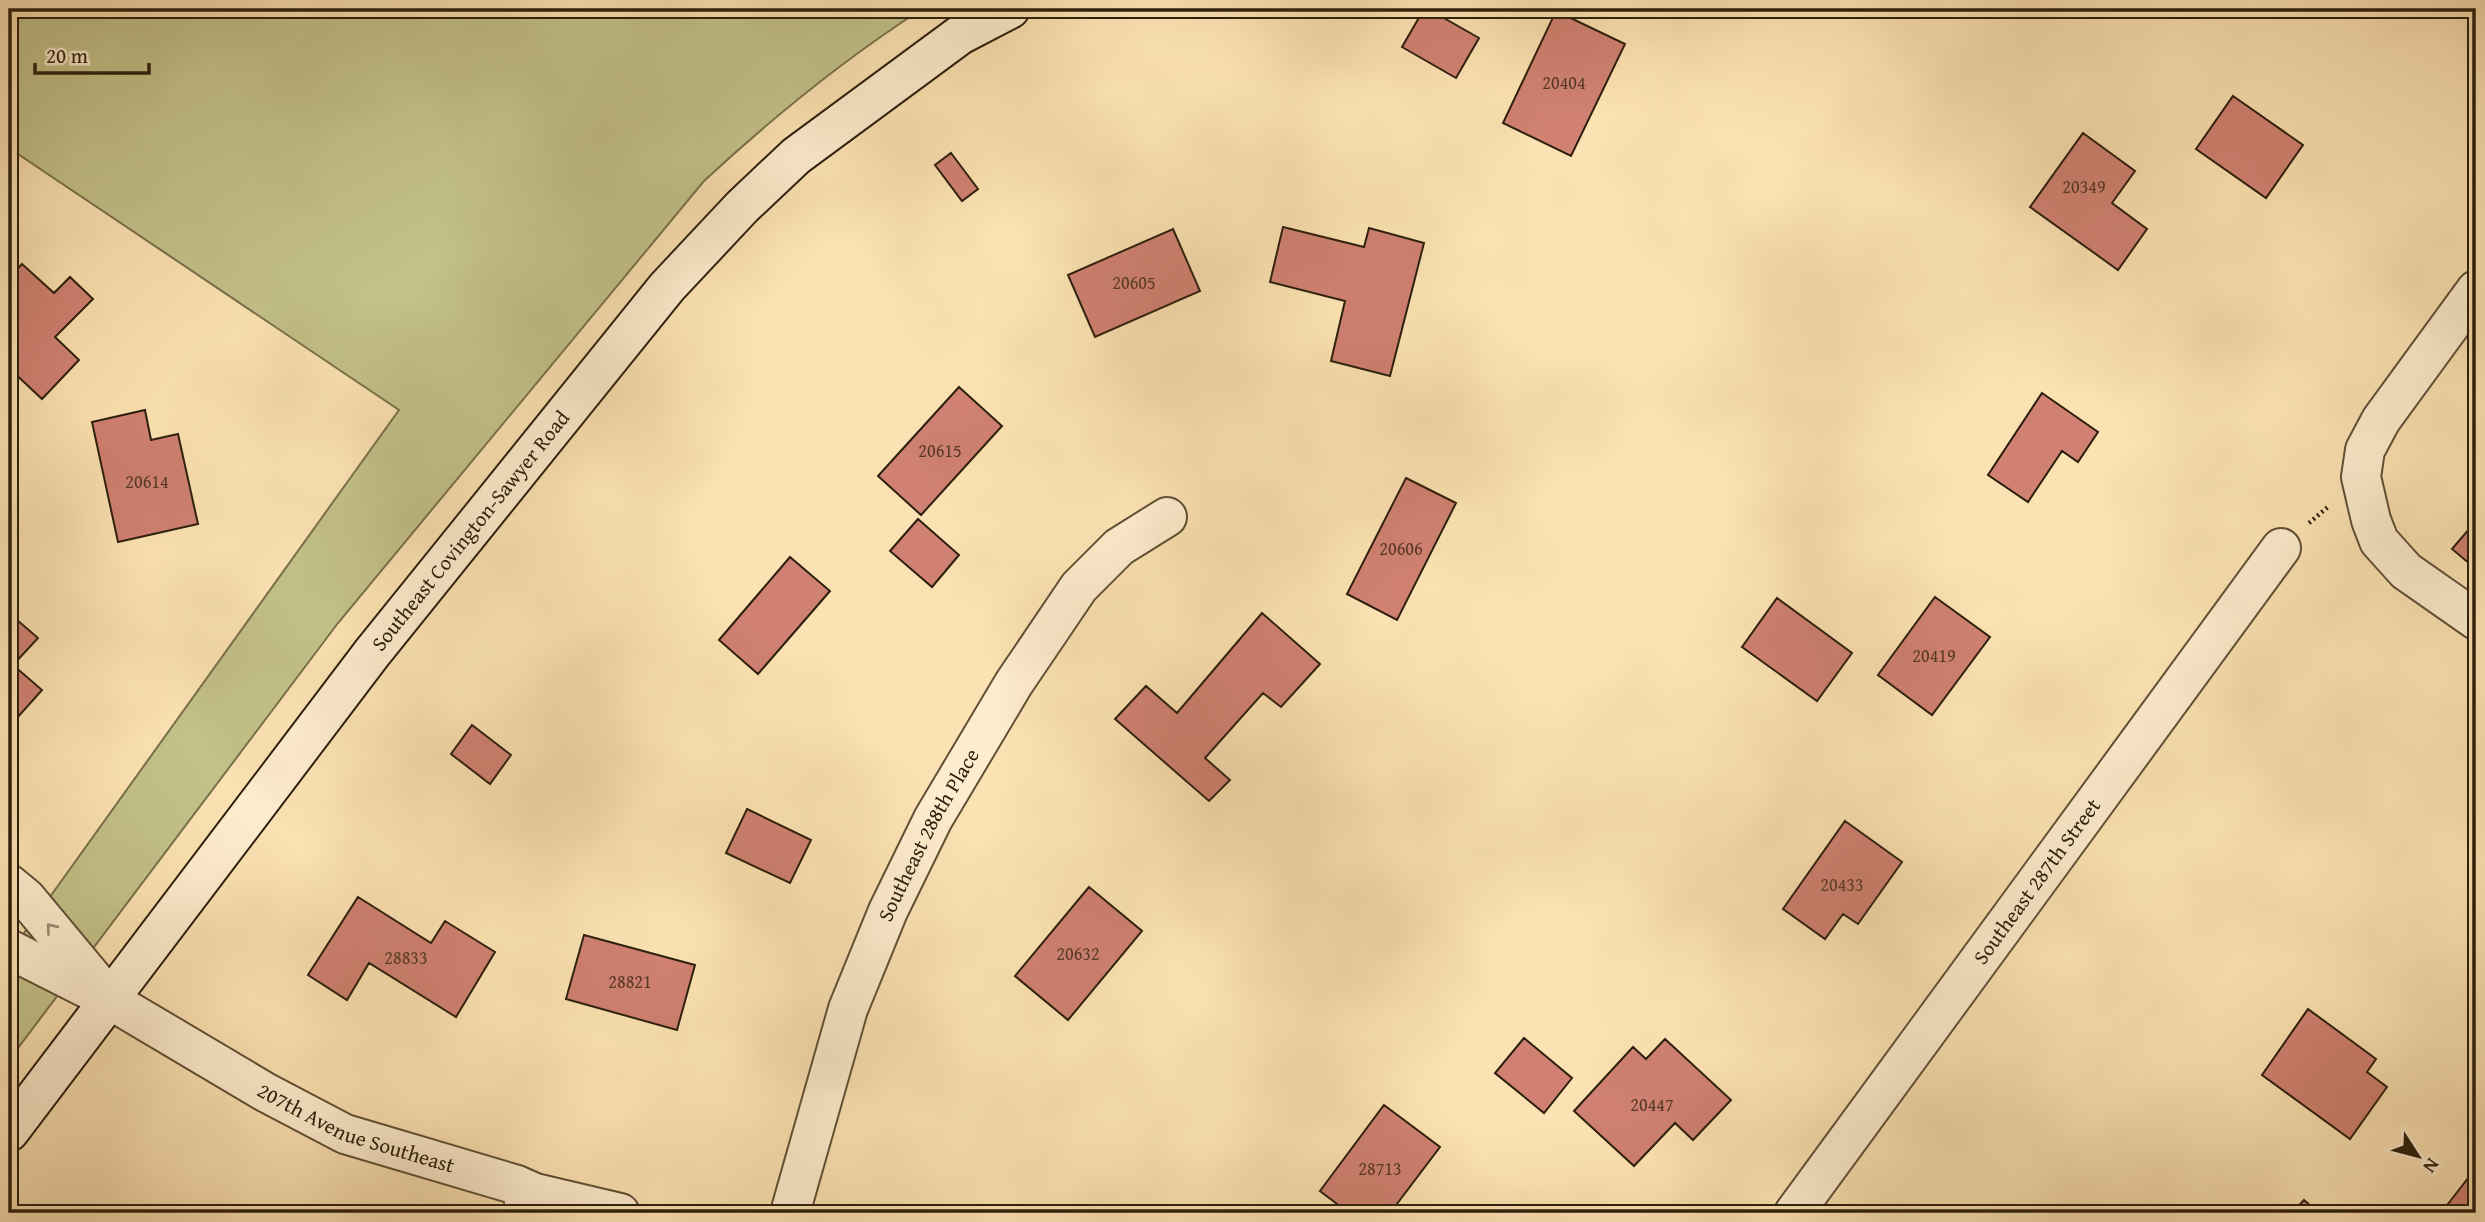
<svg xmlns="http://www.w3.org/2000/svg" width="2485" height="1222" viewBox="0 0 2485 1222" font-family="'Gentium Book Plus',serif">
<rect width="100%" height="100%" fill="#fce2b2"/>
<filter id="stains"><feTurbulence type="fractalNoise" baseFrequency=".00286" numOctaves="4"/><feColorMatrix values="0 0 0 0 .2 0 0 0 0 .09 0 0 0 0 .02 0 0 0 .5 -.17"/></filter>
<radialGradient id="worn" r=".72"><stop offset=".6" stop-color="#630" stop-opacity="0"/><stop offset="1" stop-color="#630" stop-opacity=".3"/></radialGradient>
<!-- green -->
<path fill="#c3c289" stroke="#78704b" stroke-width="2" d="M9 9H922C843 60 773 117 704 181L338 623 9 1060V954L399 410 9 148Z"/>
<!-- building -->
<path fill="#d08172" stroke="#2c1f0d" stroke-width="2" d="M1424 9H1428L1479 38 1456 78 1402 47Z
M1556 11 1625 44 1571 156 1503 123Z
M2233 96 2303 145 2266 198 2196 149Z
M2083 133 2135 171 2112 203 2147 229 2118 270 2030 207Z
M951 153 978 189 962 201 935 165Z
M1283 227 1364 247 1369 228 1424 243 1390 376 1331 361 1345 301 1270 282Z
M1173 229 1200 291 1095 337 1068 275Z
M22 264 54 293 70 277 93 299 55 337 79 360 42 399 9 368V274L11 276Z
M959 387 1002 426 921 515 878 476Z
M2042 393 2098 432 2078 462 2062 451 2028 502 1988 475Z
M145 410 151 440 178 434 198 524 118 542 92 422Z
M1406 478 1456 503 1397 620 1347 594Z
M918 519 959 555 932 587 890 551Z
M2476 521V569L2452 549Z
M790 557 830 591 758 674 719 640Z
M1935 597 1990 637 1932 715 1878 675Z
M1777 598 1852 653 1817 701 1742 647Z
M9 613 38 638 13 665 42 690 9 727Z
M1262 613 1320 664 1281 707 1263 693 1205 758 1230 780 1209 801 1115 719 1146 686 1177 713Z
M472 725 511 755 490 784 451 754Z
M747 809 811 840 790 883 726 853Z
M1845 821 1902 862 1858 924 1843 914 1825 939 1783 909Z
M1089 887 1142 931 1068 1020 1015 976Z
M358 897 431 943 445 921 495 952 456 1017 369 963 347 1000 308 975Z
M584 935 695 965 677 1030 566 999Z
M2308 1009 2376 1059 2367 1072 2387 1087 2350 1139 2262 1075Z
M1524 1038 1572 1078 1544 1113 1495 1073Z
M1665 1039 1731 1100 1693 1140 1675 1123 1634 1166 1574 1111 1633 1047 1646 1059Z
M1384 1105 1440 1147 1390 1213H1349L1320 1191Z
M2476 1168V1213H2441Z
M2304 1200 2319 1213H2292Z"/>
<g fill="none" stroke-linecap="round" stroke-linejoin="round">
<!-- lane casing -->
<g stroke="#605036" stroke-width="26">
<path id="lane" d="M516 1213 517 1185"/>
</g>
<!-- street casing -->
<g stroke="#605036" stroke-width="42">
<g id="street">
<path d="M2476 290 2381 420 2365 450 2361 477 2371 520 2379 541 2406 571 2476 620"/>
<path d="M9 884 26 898 100 987"/>
<path id="s1" d="M9 949 110 1000 265 1092 345 1134 517 1185 535 1193 620 1213"/>
<path id="s2" d="M790 1213 848 1009 888 911 933 819 1014 683 1079 587 1119 547 1167 517"/>
<path id="s3" d="M1794 1213 2281 548"/>
</g>
</g>
<!-- secondary casing -->
<g stroke="#2c1f0d" stroke-width="42">
<g id="secondary">
<path id="s4" d="M9 1132 372 653 667 287 742 207 796 156 960 35 1010 9"/>
</g>
</g>
<!-- path -->
<path stroke="#2c1f0d" stroke-width="4.5" stroke-dasharray="2 3.5" stroke-linecap="butt" d="M2309 523 2329 506"/>
<!-- lane -->
<use href="#lane" stroke="#fdeccd" stroke-width="23"/>
<!-- street -->
<use href="#street" stroke="#fdeccd" stroke-width="38"/>
<!-- secondary -->
<use href="#secondary" stroke="#fdeccd" stroke-width="38"/>
</g>
<!-- one-way arrows -->
<defs><path id="oneway-chevron" d="M-2-3.5L2.5 0L-2 3.5" fill="none" stroke-width="1.6" stroke-linecap="round" stroke-linejoin="round" transform="scale(1.75)"/></defs>
<use stroke="#9f9077" href="#oneway-chevron" transform="translate(51 928) rotate(-129)"/>
<g text-anchor="middle" stroke-width="7" stroke-linejoin="round" paint-order="stroke">
<!-- number labels -->
<g font-size="18" fill="#553826">
<text x="1564" y="89">20404</text>
<text x="2084" y="193">20349</text>
<text x="1134" y="289">20605</text>
<text x="940" y="457">20615</text>
<text x="147" y="488">20614</text>
<text x="1401" y="555">20606</text>
<text x="1934" y="662">20419</text>
<text x="1842" y="891">20433</text>
<text x="1078" y="960">20632</text>
<text x="406" y="964">28833</text>
<text x="630" y="988">28821</text>
<text x="1652" y="1111">20447</text>
<text x="1380" y="1175">28713</text>
</g>
<!-- street labels -->
<g font-size="21" fill="#2c1f0d" stroke="#fdeccd">
<text dy="7" stroke="none"><textPath href="#s4" startOffset="758">Southeast Covington-Sawyer Road</textPath></text>
<text dy="7" stroke="none"><textPath href="#s2" startOffset="404">Southeast 288th Place</textPath></text>
<text dy="7" stroke="none"><textPath href="#s3" startOffset="411">Southeast 287th Street</textPath></text>
<text dy="7" stroke="none"><textPath href="#s1" startOffset="392">207th Avenue Southeast</textPath></text>
</g>
</g>
<!-- margin -->
<rect width="2485" height="1222" fill="none" stroke="#fce2b2" stroke-width="35"/>
<rect x="10" y="10" width="2464" height="1201" fill="none" stroke="#2c1f0d" stroke-width="3.5"/>
<rect x="18" y="18" width="2450" height="1187" fill="none" stroke="#2c1f0d" stroke-width="2"/>
<!-- north arrow -->
<g transform="translate(2418 1156) rotate(126)" stroke="#fdeccd" stroke-width="5" paint-order="stroke">
<path d="M0-5L12 26L0 18L-12 26Z" fill="#2c1f0d"/>
<text y="-10" font-size="19" font-weight="bold" text-anchor="middle" fill="#2c1f0d">N</text>
</g>
<!-- scale -->
<path d="M35 63v10h114v-10" fill="none" stroke="#2c1f0d" stroke-width="3.5"/>
<text x="46" y="63" font-size="21" fill="#2c1f0d" stroke="#fdeccd" stroke-width="5" paint-order="stroke">20 m</text>
<rect width="100%" height="100%" filter="url(#stains)"/>
<rect width="100%" height="100%" fill="url(#worn)"/>
</svg>
